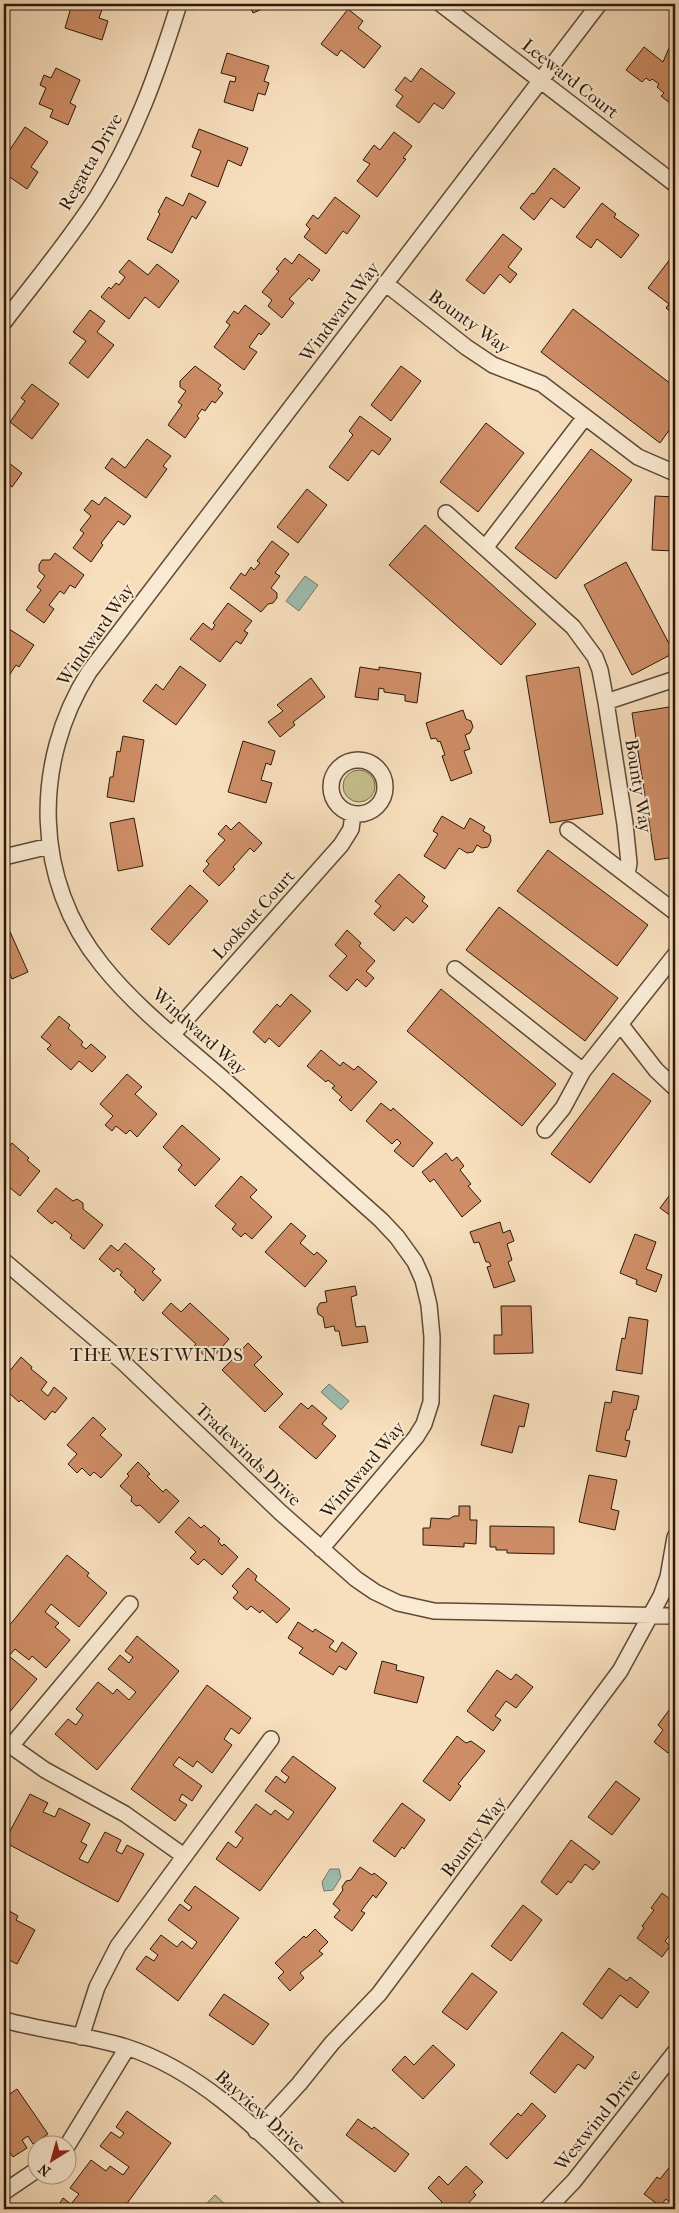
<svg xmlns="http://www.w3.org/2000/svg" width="679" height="2213" font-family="'IM FELL French Canon',serif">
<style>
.green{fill:#c4bf8c;stroke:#786c4b}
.water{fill:#9dbcae;stroke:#6f7b6c}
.building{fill:#ce8d66;stroke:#2b190a}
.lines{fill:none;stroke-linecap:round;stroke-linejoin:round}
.street-casing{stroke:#5e4a36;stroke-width:18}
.street{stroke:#faead3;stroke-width:15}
.labels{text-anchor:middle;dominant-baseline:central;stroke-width:4;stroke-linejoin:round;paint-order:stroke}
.street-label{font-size:18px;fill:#2b190a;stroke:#faead3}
.neighbourhood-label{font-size:19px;letter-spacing:1px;fill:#2b190a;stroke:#faead3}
</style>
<rect width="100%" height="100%" fill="#f7debc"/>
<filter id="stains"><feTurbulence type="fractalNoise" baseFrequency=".004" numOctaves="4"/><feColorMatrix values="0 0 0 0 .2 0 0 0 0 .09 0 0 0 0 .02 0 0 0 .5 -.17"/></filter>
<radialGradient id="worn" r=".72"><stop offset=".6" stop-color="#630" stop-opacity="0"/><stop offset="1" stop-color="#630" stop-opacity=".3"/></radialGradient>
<!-- green -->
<path class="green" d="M343 786a16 16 0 1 1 32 0a16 16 0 1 1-32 0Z
M215,2195l15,14h-29z"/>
<!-- water -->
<path class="water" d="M305,576l13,9 -19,26 -13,-10z
M329,1384l20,17 -8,9 -20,-18z
M330,1869h9l2,8 -8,13 -9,1 -2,-9z"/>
<!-- building -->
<path class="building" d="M72,4h32l-5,14 9,3 -6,19 -37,-12z
M249,4h25l-21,9z
M348,9l15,12 -5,7 23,18 -17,22 -23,-18 -4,6 -16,-12z
M644,47l19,15 6,-14h6v59l-14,-11 3,-3 -7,-6 2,-3 -7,-5 -2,2 -4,-3 -4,4 -16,-12z
M227,53l42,13 -5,15 5,2 -4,12 -7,-2 -5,18 -29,-9 6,-21 5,1 1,-5 -15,-4z
M56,68l24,12 -10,23 6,3 -8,19 -18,-8 3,-7 -14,-6 7,-16 -6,-3 4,-10 7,3z
M421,68l34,25 -12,16 -9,-6 -15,20 -23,-17 7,-10 -8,-6 10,-13 6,5z
M25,127l23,15 -17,25 7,5 -11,17 -23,-16v-25l5,3z
M199,129l49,19 -7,18 -13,-6 -10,27 -27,-11 10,-25 -9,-4z
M394,132l18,14 -9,12 3,1 -29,38 -20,-16 13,-17 -7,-4 11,-15 6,5z
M554,168l26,20 -16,20 -13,-10 -17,22 -14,-12 12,-15 2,1z
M189,193l17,9 -10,17 -4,-3 -20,37 -25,-14 13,-25 -2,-2 8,-15 17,9z
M335,197l25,19 -13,18 -4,-3 -17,23 -22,-17 6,-8 -4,-4 7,-10 5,4z
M602,203l14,11 -2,3 25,18 -18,23 -24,-19 -6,9 -15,-11z
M503,234l19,15 -14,18 9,7 -7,9 -10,-9 -16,20 -18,-14z
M299,254l21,16 -8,11 -3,-3 -20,21 5,4 -12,15 -14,-12 4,-6 -10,-8 17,-21 -3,-2 9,-11 7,6z
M671,258l4,4v53l-9,-7 3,-4 -21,-16z
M129,260l19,15 9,-11 22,17 -20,27 -14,-11 -16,22 -28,-22 8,-10 2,2 5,-6 3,2 6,-8 -6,-5z
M245,305l25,19 -9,11 -2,-2 -10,14 8,5 -13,18 -30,-23 16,-22 -4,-3 8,-11 4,3z
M573,309l102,78v35l-15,21 -119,-91z
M90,310l15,11 -8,11 17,13 -26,33 -19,-15 17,-22 -13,-9z
M195,366l26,19 -3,4 5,4 -8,10 -3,-2 -7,10 -3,-2 -5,7 2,2 -14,20 -17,-13 14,-20 -4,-3 8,-11 -6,-4v-6z
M401,366l20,15 -30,40 -20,-16z
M32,384l27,20 -27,35 -22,-17 15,-21 -4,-3z
M360,416l31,23 -12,16 -7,-5 -24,31 -19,-14 24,-32 -4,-4z
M486,423l38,30 -46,59 -38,-30z
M147,439l24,17 -8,10 4,3 -21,29 -41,-30 7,-10 13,10z
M591,449l41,31 -76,99 -41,-31z
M4,459l18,14 -10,14 -8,-5z
M307,489l20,16 -29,38 -21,-16z
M655,496l20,1v54l-23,-1z
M105,497l26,19 -7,9 -6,-4 -17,22 2,2 -12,17 -18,-14 11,-15 -4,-3 11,-14 -7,-6 8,-10 7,5z
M425,525l111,99 -35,41 -112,-100z
M272,541l17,13 -14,19 5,3 -9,12 6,5v5l-4,5 -5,1 -7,8 -31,-24 11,-15 4,3 6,-9 3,3 6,-7 -3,-2z
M55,553l29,22 -9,13 -5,-3 -6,9 -4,-3 -11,14 5,4 -10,14 -18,-13 15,-20 -4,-3 8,-11 -6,-5v-6l3,-5h8z
M626,562l48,91 -42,22 -48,-90z
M228,603l24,18 -8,10 4,2 -7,11 -5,-3 -16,21 -30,-23 13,-16 9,7 3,-5 -2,-2z
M6,627l28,18 -15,22 -3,-2 -8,12 -3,-2 -1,3v-48z
M180,666l26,19 -30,40 -33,-24 13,-17 7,6z
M360,667l19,3v-3l42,6 -4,30 -12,-2v-6l-21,-3v-3l-5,-1 -1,12 -23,-3z
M579,667l24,147 -53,9 -24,-147z
M311,678l14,19 -32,25 2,3 -15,12 -12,-15 15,-11 -6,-6z
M675,706v151l-20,3 -23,-147z
M463,710l3,9 5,2 2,6 -3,6 -5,2 5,14 -6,2 8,22 -21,8 -9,-25 3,-1 -5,-14 -2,1 -2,-4 -5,1 -5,-16z
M123,736l21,4 -10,62 -27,-5 3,-20h3l4,-26 3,1z
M243,741l32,10 -4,14 -5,-2 -5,17 11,3 -6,20 -38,-11z
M442,816l22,13 6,-11 15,9 -2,4 7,4 1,6 -3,6 -6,1 -5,-3 -4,7 -6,1 -8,-5 -14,21 -21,-13 14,-22 -5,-3z
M134,818l9,48 -25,5 -8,-48z
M239,822l23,21 -8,9 -4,-4 -17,19 2,2 -16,17 -16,-15 6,-7 -3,-3 19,-21 -7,-6 8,-9 5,5z
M548,850l100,75 -31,41 -100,-75z
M399,874l26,23 -3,4 6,5 -15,17 -7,-6 -12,14 -20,-17 7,-8 -6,-5z
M190,885l18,16 -39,44 -18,-16z
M499,907l119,91 -33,43 -119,-91z
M7,925l21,47 -16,7 -8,-19v-34z
M347,930l14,13 -2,3 16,15 -9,10 8,7 -8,9 -9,-8 -10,12 -18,-15 18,-20 -12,-11z
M441,989l115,95 -34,42 -115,-95z
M675,992v11l-5,-4z
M291,994l20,17 -32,36 -10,-9 -4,5 -12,-11 24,-28 3,3z
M59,1016l11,9 -2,3 15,14 -2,3 5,4 5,-5 15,13 -14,15 -13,-11 -8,9 -24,-21 4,-4 -10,-8z
M321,1050l19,16 3,-4 11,8 4,-4 19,16 -26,29 -12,-11 3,-3 -10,-9 3,-2 -7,-6 -2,2 -19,-16z
M613,1073l38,28 -61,82 -39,-29z
M127,1074l15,13 -7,7 22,20 -20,23 -7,-7 -4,4 -10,-8 -4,5 -7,-6 8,-9 -13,-12z
M381,1103l10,8 2,-3 40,35 -20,24 -19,-16 7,-8 -4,-4 -5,5 -26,-23z
M182,1125l38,34 -25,27 -17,-16 4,-5 -19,-18z
M4,1142l5,5 3,-4 17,15 -2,2 13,11 -20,25 -16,-13z
M446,1153l6,8 5,-4 7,9 -4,4 11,14 -3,2 13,15 -19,16 -28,-38 -4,3 -8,-10z
M241,1176l16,14 -7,7 22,20 -20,22 -7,-6 -4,4 -9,-8 4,-5 -21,-18z
M56,1188l17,13 4,-2 6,4v6l20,16 -19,24 -14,-11 2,-3 -17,-14 -3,3 -15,-13z
M675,1188v31l-15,-11z
M500,1222l3,11 7,-3 4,11 -7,3 5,16 -4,2 7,19 -21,7 -7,-21 4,-1 -2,-4h-3l-7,-20 -5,1 -4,-11z
M291,1223l15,13 -6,7 14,12 3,-3 10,9 -22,26 -40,-35z
M635,1234l21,8 -10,27 16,6 -6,17 -20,-8 1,-4 -17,-7z
M125,1243l30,26 -3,3 9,8 -18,21 -9,-9 2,-2 -16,-15 2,-3 -5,-4 -3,4 -15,-13 12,-14 7,6z
M355,1286l2,9 -6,2 5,30 9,-1 3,16 -26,4 -3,-15h-4l-1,-5 -9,2 -2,-11 -5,-3 -1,-6 3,-5 7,-1 -2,-11z
M171,1303l10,9 9,-9 39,36 -19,22 -16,-15 2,-2 -34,-31z
M501,1306h30l2,47 -39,1v-19h8z
M629,1317l19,3 -6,54 -26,-4 6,-32 3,1z
M248,1343l14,14 -8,8 29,29 -18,18 -43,-42z
M21,1357l11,10 -1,2 16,13 -6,8 7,6 6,-9 13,11 -12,15 -3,-2 -7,9 -24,-20 -2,2 -9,-8 -6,5v-21z
M613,1391l26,5 -3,14 -2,-1 -5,21h-2l-2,10 5,1 -4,16 -30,-6 9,-49 6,1z
M494,1395l35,9 -5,23 -5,-1 -7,27 -31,-8z
M301,1403l7,6 4,-4 15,13 -5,6 14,12 -20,23 -37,-32z
M93,1417l13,12 -6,6 22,20 -21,23 -7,-6 -4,4 -8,-8 -5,5 -9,-9 9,-10 -10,-9z
M138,1462l12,12 -3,2 16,16 3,-3 13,12 -20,22 -19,-18 -4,1 -5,-5 1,-4 -12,-11 9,-10 -2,-2z
M589,1475l28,5 -6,29 8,2 -4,19 -36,-8z
M459,1506h11v14h7l-1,24 -12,-1v4l-41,-2v-17h7l1,-10 18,1 5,-3h5z
M189,1517l12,11 3,-3 16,14 -2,2 4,5 2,-2 14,13 -16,18 -18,-16 -6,6 -8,-7 6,-6 -21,-20z
M490,1526l64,1v27l-47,-1v-3h-11v-3h-6z
M67,1555l22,18 -2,3 20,17 -28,34 -28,-23 -6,8 14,11 -4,4 15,13 -24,28 -14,-12 -3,4 -14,-11 -6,7 28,23 -29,35 -4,-4v-78z
M248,1568l9,8 -2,4 35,29 -13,14 -15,-13 -2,3 -9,-7 -4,4 -14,-12 5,-6 -6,-6z
M298,1622l15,10 2,-3 19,12 -5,6 7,5 6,-10 15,11 -11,17 -7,-4 -6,9 -34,-22 4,-5 -15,-10z
M137,1636l42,35 -82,99 -42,-36 13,-15 8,6 7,-10 -7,-6 22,-27 15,12 4,-5 12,11 7,-8 -28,-23 12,-14 9,8 4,-6 -8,-6z
M382,1661l15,4 -1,5 28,7 -7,26 -43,-10z
M497,1670l14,10 5,-6 17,13 -17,21 -10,-7 -11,15 6,4 -8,11 -26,-20z
M207,1685l44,33 -12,16 -8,-6 -7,11 8,6 -20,28 -15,-12 -4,6 -14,-10 -6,8 29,21 -10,15 -10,-7 -3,6 8,5 -12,16 -44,-32z
M675,1702v42l-7,9 -14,-11 9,-12 -5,-5z
M457,1736l9,7 5,-2 14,10 -27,33 3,2 -11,15 -27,-20z
M293,1756l43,32 -76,103 -44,-32 12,-17 8,6 7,-10 -8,-6 21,-28 15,11 4,-5 13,10 6,-8 -29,-21 11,-15 9,7 4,-6 -8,-6z
M616,1781l24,18 -28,36 -24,-18z
M30,1794l18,9 -5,9 12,5 4,-9 31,16 -9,18 6,3 -8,14 9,4 17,-31 16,8 -5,11 6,3 5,-9 17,9 -26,48 -114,-60z
M402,1803l23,17 -21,29 -2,-2 -7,10 -22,-16z
M571,1840l29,22 -7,8 -8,-6 -14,19 -3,-2 -11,14 -16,-13z
M360,1867l12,8 2,-2 13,10 -11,15 -3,-3 -12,16 4,2 -13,18 -18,-14 6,-7 -7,-6 10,-14 -1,-3 4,-6 5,-1z
M195,1886l44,32 -61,83 -42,-32 10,-13 8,5 4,-6 -8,-6 11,-14 16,12 5,-6 10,8 5,-7 -29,-22 12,-16 9,7 3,-4 -8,-6z
M662,1893l13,10v25l-10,13 5,5 -8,11 -25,-19 7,-10 -2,-2 12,-16 -3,-2z
M523,1905l19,15 -31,41 -20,-15z
M4,1908l14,8 -2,4 19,10 -18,34 -12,-6 2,-4 -3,-2z
M315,1929l13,13 -9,9 4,3 -23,19 4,5 -14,13 -12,-13 6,-6 -9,-9 29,-27 2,2z
M609,1968l18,13 3,-4 19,15 -12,16 -17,-13 -18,24 -19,-15z
M472,1973l25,19 -30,38 -25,-18z
M224,1994l45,30 -16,21 -44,-30z
M562,2032l32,25 -9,12 -7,-5 -23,29 -25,-20z
M433,2045l22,20 -32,34 -31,-29 13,-14 9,9z
M17,2089l31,45 -15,10 -5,-8 -6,4 5,8 -14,9 -9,-13v-46z
M532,2103l14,13 -39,43 -17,-15 28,-31 3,3z
M127,2111l44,32 -48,66h-67l7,-11 8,6 8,-10 -9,-6 21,-28 15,11 4,-5 13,9 6,-8 -29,-21 11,-14 9,6 4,-5 -8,-6z
M358,2119l14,10 2,-2 35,27 -14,18 -49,-37z
M675,2154v49l-1,3 -8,-7 -6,7 -16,-12 13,-17 3,2 12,-15 -3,-2z
M466,2166l17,16 -10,10 3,3 -13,14h-28l7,-7 -14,-14 11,-12 9,9z"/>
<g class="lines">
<defs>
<path id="street" d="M441,4l234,180
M385,283l81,64 27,18 49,19 96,73 37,16
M4,322c31,-41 65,-81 93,-125 38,-60 61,-126 82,-193
M446,513l127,114 22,30 5,13 6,32 19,122 4,39 -2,12
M485,548l100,-131
M606,702l69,-23
M331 787a27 27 0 1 1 54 0a27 27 0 1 1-54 0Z
M568,830l107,82
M4,857l46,-11
M455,969l128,102
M621,1025l35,45 19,18
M173,1034l168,-189 10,-16 2,-15
M545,1130l18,-22 20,-37 92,-116
M4,1261l120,102 156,149 76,67 19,13 23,11 36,8 241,5
M321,1549l95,-112 8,-13 7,-22 1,-65 -3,-32 -6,-25 -8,-18 -18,-25 -16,-17c-51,-45 -101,-91 -152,-136 -43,-38 -91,-74 -127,-119 -69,-84 -70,-203 -13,-293l510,-668
M4,1741l41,29 80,44 59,42
M11,1746l119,-142
M4,2020c40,11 82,15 122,27 87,28 148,101 212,162
M81,2037l16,-50 21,-41 153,-207
M256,2131l43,-47 33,-41 47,-49 241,-323 41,-75 7,-19 7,-40
M67,2146l60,-98
M4,2192l34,-23
M547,2209l27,-28 101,-129"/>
</defs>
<!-- street casing -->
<use href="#street" class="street-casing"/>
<!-- street -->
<use href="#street" class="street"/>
</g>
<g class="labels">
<!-- street labels -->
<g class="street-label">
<text transform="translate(570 79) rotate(38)">Leeward Court</text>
<text transform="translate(91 162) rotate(-60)">Regatta Drive</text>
<text transform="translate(340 312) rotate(-53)">Windward Way</text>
<text transform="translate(469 322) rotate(36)">Bounty Way</text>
<text transform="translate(96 635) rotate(-55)">Windward Way</text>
<text transform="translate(638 786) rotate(81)">Bounty Way</text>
<text transform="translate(254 915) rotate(-48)">Lookout Court</text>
<text transform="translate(199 1032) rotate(42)">Windward Way</text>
<text transform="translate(248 1455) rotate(44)">Tradewinds Drive</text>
<text transform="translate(363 1470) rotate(-50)">Windward Way</text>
<text transform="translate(474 1837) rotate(-53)">Bounty Way</text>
<text transform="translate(260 2112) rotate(42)">Bayview Drive</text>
<text transform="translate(598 2120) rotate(-51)">Westwind Drive</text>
</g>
<!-- neighbourhood labels -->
<g class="neighbourhood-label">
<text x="157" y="1355">THE WESTWINDS</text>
</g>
</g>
<!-- margin -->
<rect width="679" height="2213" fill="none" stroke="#f7debc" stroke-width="20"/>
<rect x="5" y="5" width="669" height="2203" fill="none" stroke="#2b190a" stroke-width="2.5"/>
<rect x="10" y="10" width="659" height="2193" fill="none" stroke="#2b190a"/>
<!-- north arrow -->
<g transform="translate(52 2160) rotate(217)"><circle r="24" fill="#faead3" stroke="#a79683"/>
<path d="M0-4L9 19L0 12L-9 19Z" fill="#8f2418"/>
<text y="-8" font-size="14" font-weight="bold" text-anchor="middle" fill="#2b190a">N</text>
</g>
<rect width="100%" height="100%" filter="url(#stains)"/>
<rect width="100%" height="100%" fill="url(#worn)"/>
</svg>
